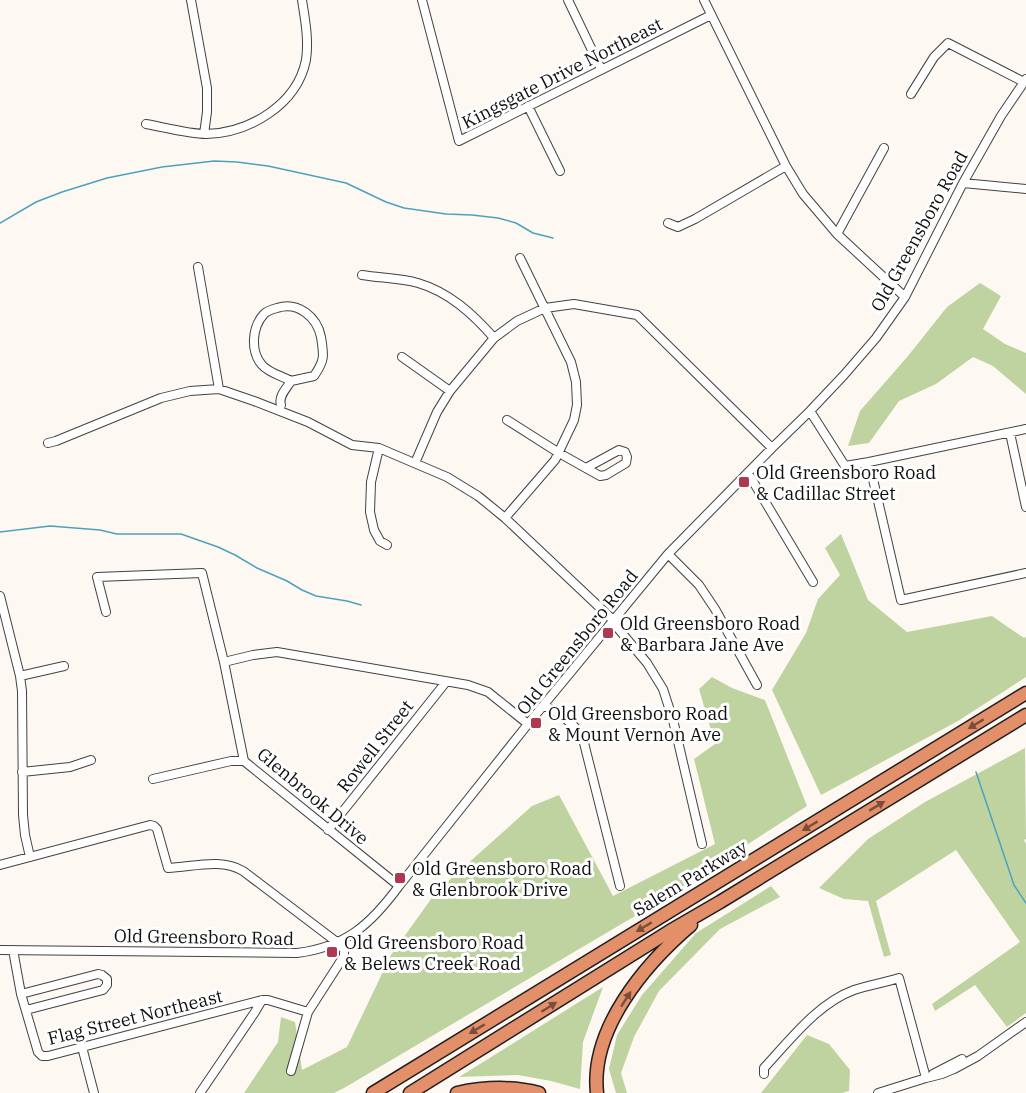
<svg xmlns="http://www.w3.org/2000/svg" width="1026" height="1093" font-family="'IBM Plex Serif',serif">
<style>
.forest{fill:#bfd3a0}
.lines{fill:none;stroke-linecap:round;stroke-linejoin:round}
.stream{stroke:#4ca2be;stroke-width:1.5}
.minor-casing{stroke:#424242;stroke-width:10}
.highway-casing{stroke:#202020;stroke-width:15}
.minor{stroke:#fff;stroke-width:8}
.highway{stroke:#e38f6a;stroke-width:12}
.oneway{fill:#794f3c}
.poi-dot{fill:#af374f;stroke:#fff;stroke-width:2}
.labels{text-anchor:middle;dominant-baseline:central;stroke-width:6;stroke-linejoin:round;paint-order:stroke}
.street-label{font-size:18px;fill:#0f0f0f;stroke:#fff}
.poi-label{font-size:18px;fill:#0f0f0f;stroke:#fff;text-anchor:start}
</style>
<rect width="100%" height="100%" fill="#fdf9f2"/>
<!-- forest -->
<path class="forest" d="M980,283l21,13 -18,33 22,15 21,9v41l-33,-28 -20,-9 -37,27 -37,17 -30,42 -21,3 12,-35 48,-55 39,-49z
M841,534l27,66 39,32 85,-16 32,22 2,-1v40l-68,44 -137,74 -49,-105 34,-57 12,-34 22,-24 -15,-27z
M712,677l20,11 33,12 42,106 -155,100 -308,182 -10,5h-90l34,-51 3,-25 14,5 7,48 45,-23 44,-92 45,-63 96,-86 27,-11 54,101 102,-52 -21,-85 21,-15 -16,-55z
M1025,748l1,91 -2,1 2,4v169l-19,14 -32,-42 -40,26 -3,-7 88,-62 -64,-92 -80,51 15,54 -7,2 -16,-56 -24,-2 -25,-11 49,-49 57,-37z
M771,886l9,11 -60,32 -61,62 -25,46 -13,36 6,20h-11l-7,-24 8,-34 25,-40 54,-62z
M603,987l-20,55 -3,47 -29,-8 -33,-6 -59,2z
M807,1035l22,9 21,26 -1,21 -7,2h-81z"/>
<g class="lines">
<!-- stream -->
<path class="stream" d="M0,223l36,-21 26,-10 45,-14 55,-11 52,-6 23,1 31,4 78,17 40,19 18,6 42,6 26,1 26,3 18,5 17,10 20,5
M0,532l50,-6 50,4 17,4h64l37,13 17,8 22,13 30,13 15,9 14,6 31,5 14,4
M976,772l38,113 12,18"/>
<defs>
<path id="minor" d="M191,0l16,88v24l-3,22
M422,0l37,141 252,-126
M568,0l33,69
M704,0l82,166 17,28 34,40 68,63
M911,94l23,-37 14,-14 76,39
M528,106l32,65
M146,124c17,3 43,10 60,10 43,-1 91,-29 100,-74 3,-20 -1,-41 -4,-60
M963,183l63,6
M668,223l10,4 17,-8 91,-53
M837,234l47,-86
M198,267l21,122
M362,275c18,3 38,3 56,8 31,9 55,31 76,55
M402,357l48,34
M281,405c-3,-9 6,-17 10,-24l23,-5c11,-16 10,-20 7,-39 -4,-20 -23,-36 -44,-29 -4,1 -10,3 -13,6 -12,13 -14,37 -2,51 7,8 20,11 29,16
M810,411l35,55 24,-4 157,-33
M507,420l52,33 41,23 6,-1 20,-12 1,-6 -2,-5 -6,-2 -33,18
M1010,433l16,74
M48,443l8,-2 105,-43 29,-7 29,-2 35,12 54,21 44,23 27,3 68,29 31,19 27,22 108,102 3,6 31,37 16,26 10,31 29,124
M379,448l-8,34 -1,30 4,18 6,11 7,4
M869,462l32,138 125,-27
M415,463l22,-51 13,-21 44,-53 23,-17 28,-13 29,-4 63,11 135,133
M748,473l65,109
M505,518l50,-58 19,-40 3,-15 -1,-23 -5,-20 -51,-104
M668,554l31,31 16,24 42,76
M0,596l20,80 2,15 1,124 2,20 5,22
M106,612l-9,-35 105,-4 22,89 20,99 155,125
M224,662l29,-7 24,-3 191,33 20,7 40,32
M20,676l44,-10
M544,705c15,8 27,16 38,30l38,151
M22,772l48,-5 21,-7
M153,779l78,-18h13
M328,830l118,-148
M0,865l150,-40 4,1 3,3 11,39c25,-1 53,-10 75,3l95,72 6,7v6l-36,56 -17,59
M0,950l297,3c49,-6 74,-29 102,-67l129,-162 140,-170 104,-106 38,-37 34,-36 32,-37 29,-41 58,-114 38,-67 25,-37
M13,950l8,44 17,58 4,4h6l214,-56h6l40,12
M21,994l77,-20 4,1 5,4v6l-4,5 -77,20
M82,1047l12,46
M764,1074v-6c25,-27 54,-65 90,-78 14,-5 30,-7 45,-12l27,100
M933,1074l29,-15
M200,1093l55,-81 7,-12
M878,1093l48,-15 16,-4 12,-5 24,-13 48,-34"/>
<path id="highway" d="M373,1093l653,-400
M410,1093l260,-162 50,-29 306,-187
M457,1093c27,-6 55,-7 82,0
M597,1093c-7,-64 48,-129 94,-168"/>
</defs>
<!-- minor casing -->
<use href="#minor" class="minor-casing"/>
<!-- highway casing -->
<use href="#highway" class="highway-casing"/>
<!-- minor -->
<use href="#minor" class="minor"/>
<!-- highway -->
<use href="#highway" class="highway"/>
</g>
<!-- one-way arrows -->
<defs><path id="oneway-solid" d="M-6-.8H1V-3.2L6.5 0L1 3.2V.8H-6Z" transform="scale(1.5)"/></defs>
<g class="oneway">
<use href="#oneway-solid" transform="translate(976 724) rotate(149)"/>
<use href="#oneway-solid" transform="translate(877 806) rotate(-31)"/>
<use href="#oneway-solid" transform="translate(810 826) rotate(149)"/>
<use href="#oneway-solid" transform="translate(644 927) rotate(149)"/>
<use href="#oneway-solid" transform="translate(626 999) rotate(-57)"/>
<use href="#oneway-solid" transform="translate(549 1007) rotate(-32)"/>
<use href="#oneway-solid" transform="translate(477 1029) rotate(149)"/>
</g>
<!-- markers -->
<g class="poi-dot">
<rect x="738" y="476" width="12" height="12" rx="3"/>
<rect x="602" y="627" width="12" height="12" rx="3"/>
<rect x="530" y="717" width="12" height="12" rx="3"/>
<rect x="394" y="872" width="12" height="12" rx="3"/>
<rect x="326" y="946" width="12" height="12" rx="3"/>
</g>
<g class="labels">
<!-- street labels -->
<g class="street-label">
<text transform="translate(562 73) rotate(-27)">Kingsgate Drive Northeast</text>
<text transform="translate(919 231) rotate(-61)">Old Greensboro Road</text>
<text transform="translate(577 642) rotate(-51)">Old Greensboro Road</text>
<text transform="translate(375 746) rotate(-52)">Rowell Street</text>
<text transform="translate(313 796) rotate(40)">Glenbrook Drive</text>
<text transform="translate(690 878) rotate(-31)">Salem Parkway</text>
<text transform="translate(204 937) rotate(1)">Old Greensboro Road</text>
<text transform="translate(135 1017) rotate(-14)">Flag Street Northeast</text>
</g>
<!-- poi labels -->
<g class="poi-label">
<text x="756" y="472">Old Greensboro Road<tspan x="756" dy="21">&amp; Cadillac Street</tspan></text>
<text x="620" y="623">Old Greensboro Road<tspan x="620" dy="21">&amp; Barbara Jane Ave</tspan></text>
<text x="548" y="713">Old Greensboro Road<tspan x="548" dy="21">&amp; Mount Vernon Ave</tspan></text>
<text x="412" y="868">Old Greensboro Road<tspan x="412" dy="21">&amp; Glenbrook Drive</tspan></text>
<text x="344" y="942">Old Greensboro Road<tspan x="344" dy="21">&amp; Belews Creek Road</tspan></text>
</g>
</g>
</svg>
